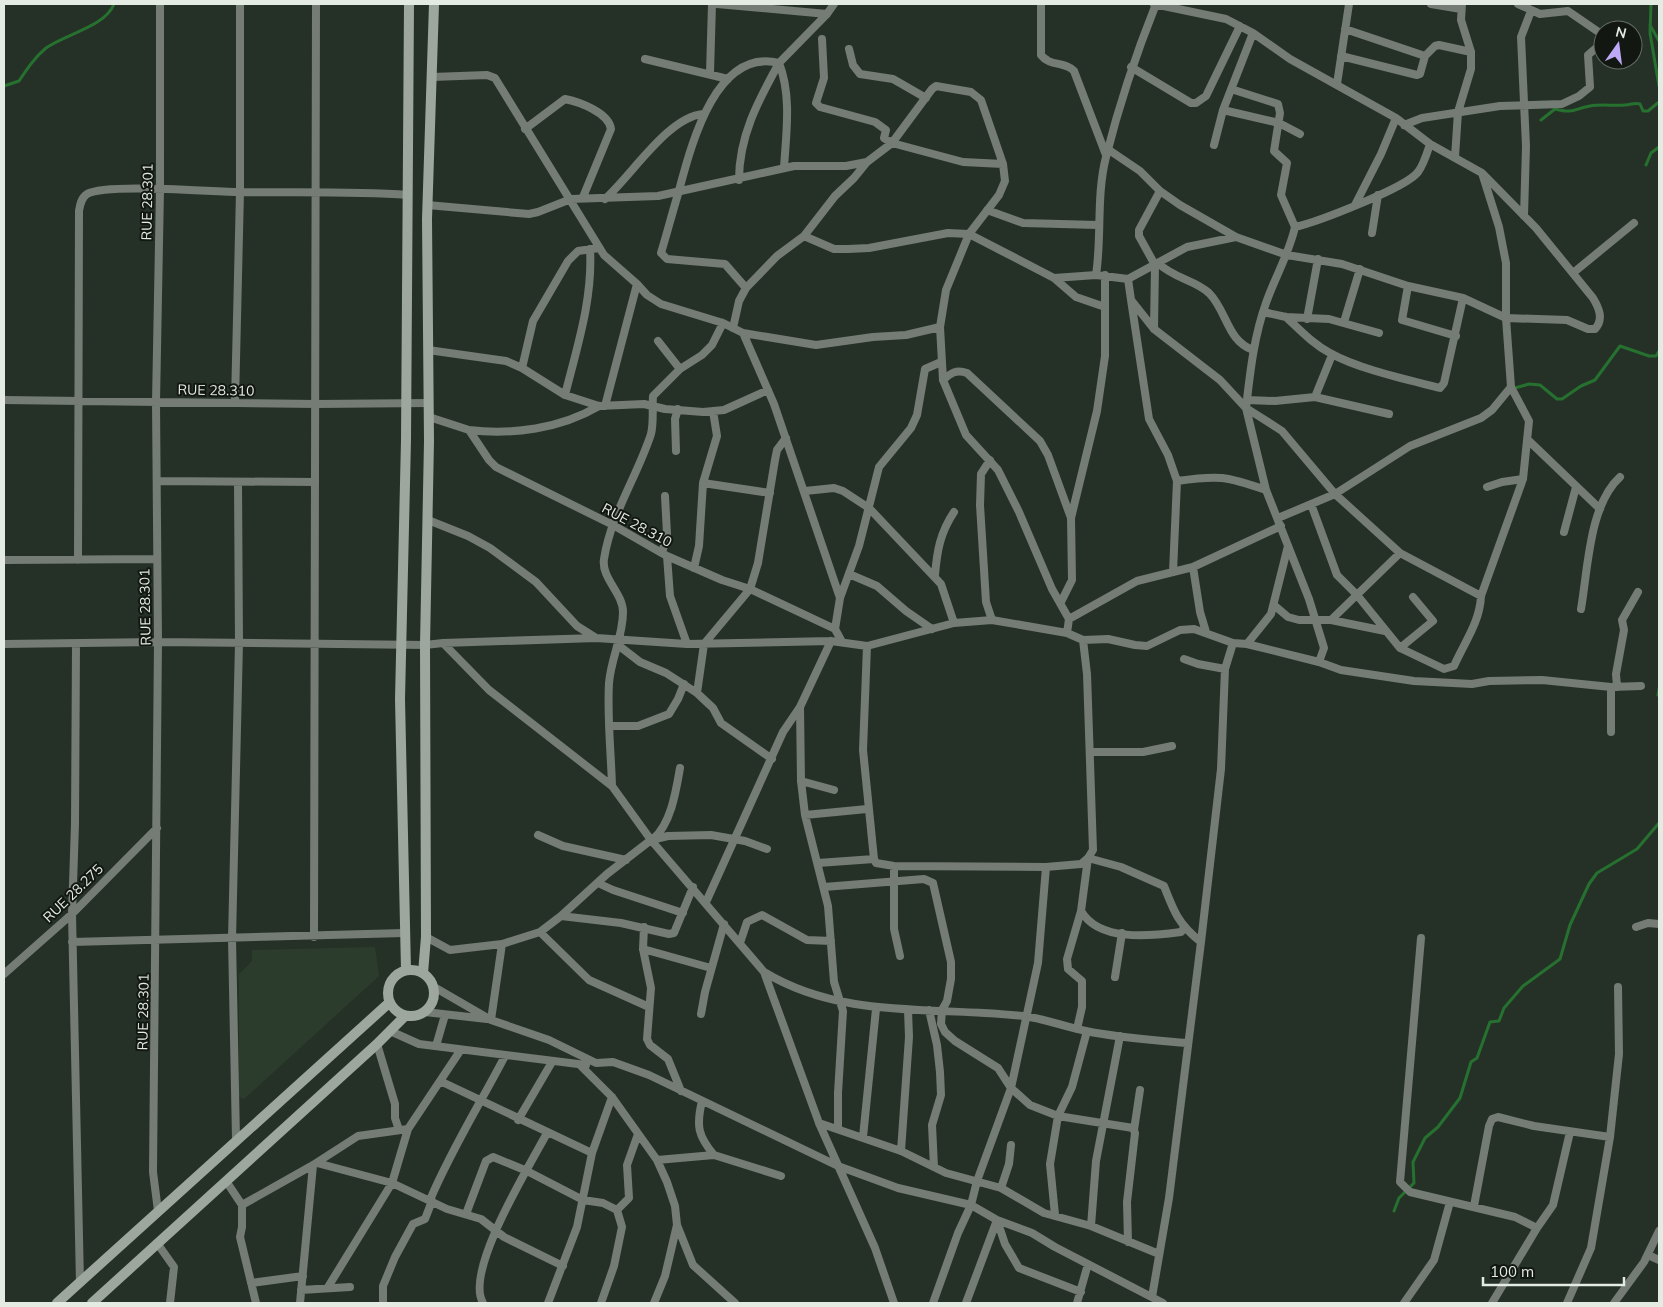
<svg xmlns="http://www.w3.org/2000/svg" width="1663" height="1307" font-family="Mulish,sans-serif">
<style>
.built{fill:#2b3c2c}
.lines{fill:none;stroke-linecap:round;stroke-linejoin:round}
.stream{stroke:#267030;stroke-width:3}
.street{stroke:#757b75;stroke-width:8}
.secondary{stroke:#9da79d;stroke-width:10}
.labels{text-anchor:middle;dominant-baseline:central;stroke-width:4;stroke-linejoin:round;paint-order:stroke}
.street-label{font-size:14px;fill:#e3ebe3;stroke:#121712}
</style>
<rect width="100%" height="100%" fill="#253126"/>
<!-- built -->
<path class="built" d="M375,947l4,29 -135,123 -5,-2v-123l13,-13v-11z"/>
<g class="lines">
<!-- stream -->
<path class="stream" d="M1651,4l-1,29 9,53
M1650,25l9,16
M4,86l15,-5c8,-12 16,-24 27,-33 19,-14 59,-21 68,-44
M1541,120l14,-11c20,5 18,0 35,-3 11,-2 24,0 35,-1 6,0 10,-3 15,-1l3,7h5l11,-9
M1646,165l5,-12 8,-6
M1515,388l14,-4 11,1 17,14h5l19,-13 14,-6 25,-34 29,10h7l3,-5
M1658,695l1,-6
M1394,1211l5,-13 15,-15 -1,-21 12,-24 13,-11 22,-29 11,-36 6,-4 13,-36 9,-1 5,-13 19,-22 37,-27 10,-34 19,-41 8,-11 40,-24 22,-26"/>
<!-- street -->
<path class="street" d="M717,4l110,10
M1041,4v51c9,12 24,6 33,16l32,84
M1154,4l72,15 27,14 37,26 106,59 34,26 52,29 17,54 7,36v55l5,69 -19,23 -11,8 -71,28 -75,48 -57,24
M1431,4l30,5
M1345,29l80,27 10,-10 4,-1 32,7
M822,39l2,39 -8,25 4,4 55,15 11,8 -2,8 8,5 71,19 40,2
M849,49l4,16 7,9 33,5 33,19
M1341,56l76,19 3,-1 5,-18
M645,59l83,20
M779,63c13,33 7,71 5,105
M1131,67l60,36h5l10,-7 34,-70
M710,73l2,-69
M432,77l55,-2 8,3 109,177 33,29 10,11 14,9 62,19 20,10 31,71 66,194
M1337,84l12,-80
M1231,89l47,15 2,9 -6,38 13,12 -6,32 14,32
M1223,110l56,13 21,11
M1404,125l18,-7 78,-12 62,-2 17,-8 11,-9 -2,-32 14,-12 -2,-10 -32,-22 -28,3 -22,-10
M525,129l40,-30c15,3 44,14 46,30l-28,68
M1430,144c-3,9 -6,20 -12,28 -12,16 -101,50 -123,55 -6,27 -20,50 -29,76 -12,33 -16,70 -20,105l36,23 53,63 65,59 81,43
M1214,145l9,-35 30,-77
M1109,150l31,21 20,20 20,14 56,32
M1455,157l3,-45 13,-43v-17l-10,-32 1,-16
M739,180c0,-44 19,-79 40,-117
M605,199c27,-24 63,-82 98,-85
M427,205l102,9 9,-2 33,-13 87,-3 136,-30h52l21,-4 25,-19 40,-54 4,-3 35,6 10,8 22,64 2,17 -6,14 -30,39 -23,56 -6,37 3,53 23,55 32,35 21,42 33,77 17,30 -2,14
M1355,205l26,-51 15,-36
M987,210l36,13 75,2
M1524,216l2,-70 -5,-109 10,-26
M1372,233l6,-38
M804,236l30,13h14l21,-1 79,-15 21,1 85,44 22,19 29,10
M1158,263c15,15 37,17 51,30 18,18 18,48 44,57
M1573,273l61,-50
M1096,275c6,-39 0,-79 10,-118 13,-52 30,-103 50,-153
M1054,278l42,-3 32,4 59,-32 49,-10 51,18 55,9 66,22 55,12 43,20 61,2 21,9h7c9,-10 4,-21 -2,-31l-57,-70 -53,-54
M1128,279l3,21 23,29 66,51 26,28 20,82 43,109 15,49 -5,14 -72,-18
M1408,286l-6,34 54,16
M746,288l-21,-24 -58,-5 -6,-6c6,-20 11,-39 17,-59 12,-44 36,-147 101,-131l48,-49 7,-10
M1131,300l18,119 19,36 9,26 -4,91
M1263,312l23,5 43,2 50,14
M1286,317c14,13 27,27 44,36 28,16 79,27 110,35l4,-5 19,-85
M1307,319l11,-60
M1344,322l16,-53
M733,328l6,-27 7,-13 31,-32 27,-20 31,-40 19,-18 13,-16
M1154,329l1,-64 -16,-29v-6l21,-39
M743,333l73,12 57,-8 33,-2 34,-8
M658,341l22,28
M428,350l78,11 16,7 43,27 34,11 45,-2 21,5 38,3 21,-2 44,-20
M522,368l11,-47 35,-60 10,-10 21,-3
M943,380c8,-7 13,-11 24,-7l73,68 8,14 23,63
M565,395c12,-48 28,-96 25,-146
M1315,397l74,17
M4,400l312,4 113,-1
M1247,400l28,1 40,-4 17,-42
M235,402l5,-210v-188
M605,406l32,-122
M429,417l40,13 20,30 7,7 117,58 54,31 55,24 28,9 85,40 7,13
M469,430c43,5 91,-1 130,-24
M1528,440l72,69
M676,451l-1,-32 3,-10
M990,460l-9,14 -1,31 6,97 6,18
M157,481l158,1
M1177,481c41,-6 49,-5 89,9
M703,483l67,10
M1487,487l15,-5 21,-3
M805,491l29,-3 9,3 26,17 72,76 13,39
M1311,504l26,71 20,20 43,53 44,21 10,-3c10,-23 26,-44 27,-70l42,-117 6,-58 -18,-34
M428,520l40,16 22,12 46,34 41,44 19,12 91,6 144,-3 36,5 87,-23 38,-3 75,13 16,7 25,-1 27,6 12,1 33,-16 14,-1 39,14 14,1 24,-30 17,-68
M1564,532l12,-45
M662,553l5,-19 -2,-38
M667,556l3,40 17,48
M4,560l153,-1
M78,560l1,-349c1,-6 2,-13 8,-17 20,-11 124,-2 153,-2 56,1 112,-1 168,3
M1193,567l7,45 6,20
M694,568l5,-22 4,-63 14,-47 -4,-25
M849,574l28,12 29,25 26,18
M935,575c2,-24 5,-42 19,-63
M1061,602l11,-22 -1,-62 26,-107 8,-55v-81
M1275,606l13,11 11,3h32l54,11
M1581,609c7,-40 8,-104 39,-132
M1069,619l68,-38 56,-14 88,-41
M1331,620l69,-67
M835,629l5,-31 19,-52 20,-79 32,-39 6,-13 8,-46 16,-7
M1083,640l4,34 6,176 -5,8 -7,53c18,31 69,25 100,21l3,-4
M443,643l153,-5
M4,644l154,-2 267,3 18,-2 46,47 123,96 39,54 113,132c79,48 170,34 259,44 20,2 42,11 63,15 33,7 68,9 101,12
M76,644l-1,180 -3,90 8,369
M618,645l22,17 26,11 31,20 16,15 8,15 51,36
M867,646l-4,104 11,109 2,4 18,3 152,1 -8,96 -27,125 -34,93 -6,24 -13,28 -25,70
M1400,648l33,-27 -20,-24
M1184,659l14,5 27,5
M1319,662l22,8 73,11 58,3 17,-3 53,-1 69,7 30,-1
M1611,687v45
M1617,687l-1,-13 8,-44 -2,-10 16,-28
M697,693l7,-49 46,-55 8,-26 17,-103 2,-10 9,-12
M800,707l1,74 4,34 23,91 6,76 9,29 -5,82v36
M611,726h27l31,-12 9,-15 6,-15
M1090,752h53l29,-6
M801,781l33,9
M612,786c-1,-34 -5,-70 -3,-103 2,-25 14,-46 14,-71 0,-19 -22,-34 -19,-53 7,-45 33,-82 47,-125 3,-12 1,-25 2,-38l27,-27 22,-14 10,-10 11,-22
M805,815l62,-6
M538,835l25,11 63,14
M653,839c18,-15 23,-48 27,-71
M1088,858l33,9 43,19c10,26 15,39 37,56l-32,256 -17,99
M818,863l56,-4
M894,866v63l6,27
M1046,867l35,-3 7,-6
M598,883l15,7 70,23
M824,887l100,-8 9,4 18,79v17l-4,22 -5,9 -1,14 4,8 10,9 43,27 13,20 19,17 28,11 -8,48 5,51
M706,902l77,-170 17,-25 31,-66
M561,916l60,7 48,11 5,-1 19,-46
M644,927l-1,22 8,39 -4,51 3,6 18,14 13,32
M1636,927l12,-4 11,1
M540,932l49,48 60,27
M314,937l2,-933
M426,937l24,13 52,-6 38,-12 21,-16 46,-42 44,-34 17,-4 43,-1 34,6 22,8
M1421,938l-21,244 10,10 105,25 22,11
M72,942l332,-9
M1201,942l20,-173 4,-100 8,-26
M740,943l7,-21 15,-7 45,25 24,1
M643,949l68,19
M764,972l55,151 56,125 19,55
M4,974l68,-60 85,-86
M1115,977l7,-44
M434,987l57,33 58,20 47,23 17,-1 36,13 189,91 60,22 73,17 26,15 35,13 23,14 108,56
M929,1010l8,35 3,27 1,23 -9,30 2,42
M425,1012l62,7
M701,1014l4,-22 19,-68
M491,1020l11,-76
M1077,1029l5,-22v-26l-14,-12 -1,-10 14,-48
M390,1031l29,13 167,21
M1087,1031l-15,56 -14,29 75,12 2,5 -8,69 1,40
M377,1044l18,60v14l4,12
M436,1046l9,-31
M581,1066l31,31 45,63 10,22 8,24 2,19 16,40 42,38
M440,1081l152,72
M702,1101c-6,25 -4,35 12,54l67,21
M518,1120l34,-58
M819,1123l82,28 45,22 55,15 43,25 47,13 68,28
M1134,1130l6,-40
M863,1137l13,-128
M236,1139l-4,-200 7,-296 -1,-161
M901,1151l8,-114 -1,-27
M657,1160l57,-5
M317,1163l75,20 55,26 34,10 23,18 59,29
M226,1181l16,24v22l-2,10 16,66
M1001,1188l8,-24 2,-19
M430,1200c21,-50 50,-96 75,-144
M242,1205l71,-40 45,-29 50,-7
M1474,1206l15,-80 3,-7 6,-2 36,9 76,11
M617,1210l12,-12 -2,-33 11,-31
M158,1211l-5,-39 5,-530 -2,-240 4,-212v-186
M466,1214l20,-53 7,-4 34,14 56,29 20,3 14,7 5,17 -8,39 -13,37
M1091,1226l5,-65 24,-125
M157,1243l17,24 -4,36
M1648,1255l11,5
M251,1283l52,-7
M328,1287l64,-104 16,-54 52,-78
M301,1290l49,-3
M300,1303l13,-138
M383,1303v-17l12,-29 18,-33 12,-5 7,-18
M483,1303c-19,-32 47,-138 64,-170
M548,1303l29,-76 15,-74 20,-56
M654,1303l11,-27 12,-51
M966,1303l31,-83 8,24 14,24 62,24
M1077,1303l11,-39
M1404,1303l30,-43 16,-58
M1492,1303l45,-75 16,-23 17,-73
M1567,1303l24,-55 19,-111 9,-83 -1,-67
M1614,1303l30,-41 15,-31"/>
<!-- secondary -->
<path class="secondary" d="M388 993a23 23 0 1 1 46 0a23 23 0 1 1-46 0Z
M406,970l-6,-271 6,-259 3,-436
M423,973l3,-36 -1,-292 4,-204 -2,-222 7,-215
M57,1303l333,-301
M92,1303l285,-259 28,-28"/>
</g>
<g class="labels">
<!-- street labels -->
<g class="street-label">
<text transform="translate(147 202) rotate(-89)">RUE 28.301</text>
<text transform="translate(216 390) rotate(1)">RUE 28.310</text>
<text transform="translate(637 525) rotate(28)">RUE 28.310</text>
<text transform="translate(145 607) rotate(-91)">RUE 28.301</text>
<text transform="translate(73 893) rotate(-44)">RUE 28.275</text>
<text transform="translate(143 1012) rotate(-89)">RUE 28.301</text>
</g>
</g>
<!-- border -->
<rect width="1663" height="1307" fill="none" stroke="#e3ebe3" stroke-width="10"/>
<!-- north arrow -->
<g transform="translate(1618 45) rotate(14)"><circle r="24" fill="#121712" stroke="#666c66"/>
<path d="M0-4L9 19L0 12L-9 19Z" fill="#bda9f5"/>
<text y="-8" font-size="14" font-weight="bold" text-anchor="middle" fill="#e3ebe3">N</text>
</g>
<!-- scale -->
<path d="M1483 1277v8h141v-8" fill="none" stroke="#e3ebe3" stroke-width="2.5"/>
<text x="1490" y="1277" font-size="15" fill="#e3ebe3" stroke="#121712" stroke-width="4" paint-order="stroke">100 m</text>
</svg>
